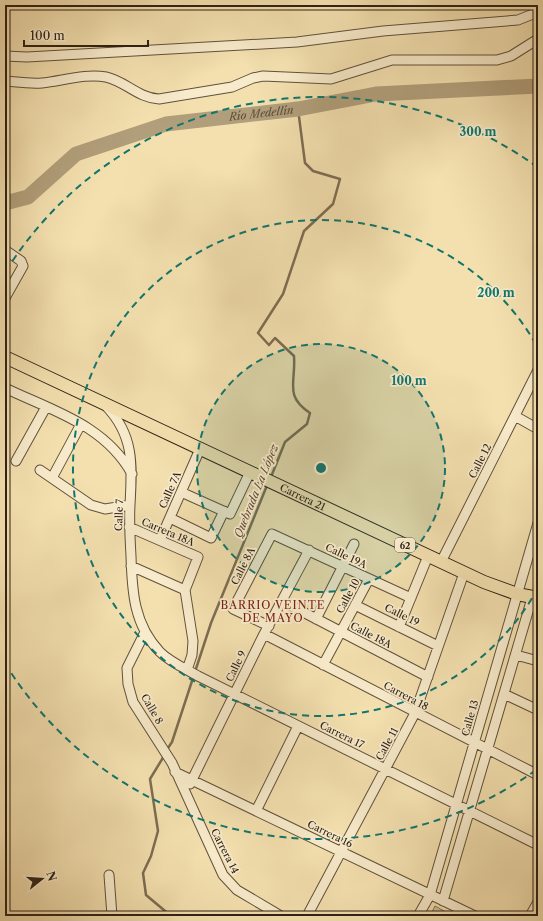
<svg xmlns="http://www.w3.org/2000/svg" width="543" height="921" font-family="'Libre Caslon Text',serif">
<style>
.green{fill:#d2c095;stroke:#807056}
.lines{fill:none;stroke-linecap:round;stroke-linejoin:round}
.stream{stroke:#7d6d53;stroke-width:2.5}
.river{stroke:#b19f7b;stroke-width:15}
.minor-casing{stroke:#60513c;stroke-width:11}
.major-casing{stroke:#2e2116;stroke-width:14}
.minor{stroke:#f8ebcb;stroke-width:9}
.major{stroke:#f4e0af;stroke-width:12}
.ring{fill:none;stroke:#0f766e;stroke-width:2;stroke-dasharray:7 5}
.labels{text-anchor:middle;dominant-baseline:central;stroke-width:3.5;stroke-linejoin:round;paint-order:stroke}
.shield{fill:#f8ebcb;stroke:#6b5e4c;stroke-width:1}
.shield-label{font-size:9px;font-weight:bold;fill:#2e2116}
.street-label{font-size:10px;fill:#2e2116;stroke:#f8ebcb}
.water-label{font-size:11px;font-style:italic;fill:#5c4d39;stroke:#f8ebcb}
.neighbourhood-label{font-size:11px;letter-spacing:1px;fill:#7a1f14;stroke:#f8ebcb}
.centre{fill:#0f766e;stroke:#f8ebcb;stroke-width:2}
.ring-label{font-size:12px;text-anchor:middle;font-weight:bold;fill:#0f766e;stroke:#f8ebcb;stroke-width:3.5;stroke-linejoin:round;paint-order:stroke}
</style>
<rect width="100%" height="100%" fill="#f4e0af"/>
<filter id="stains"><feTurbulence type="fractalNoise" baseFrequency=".005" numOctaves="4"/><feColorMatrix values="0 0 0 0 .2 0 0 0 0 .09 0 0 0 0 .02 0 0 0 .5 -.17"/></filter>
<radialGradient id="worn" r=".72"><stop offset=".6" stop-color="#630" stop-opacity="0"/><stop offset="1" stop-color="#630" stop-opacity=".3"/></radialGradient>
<!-- green -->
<path class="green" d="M435,906l18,10h-23z"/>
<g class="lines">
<!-- stream -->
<path class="stream" d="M271,477l14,-35 22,-18 3,-11c-26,-17 -14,-30 -16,-57l-19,-18 -6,7 -11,-12 25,-39 21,-63 29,-27 7,-25 -27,-8 -8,-8 -7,-54
M166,751l6,-9 39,-119 57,-140
M164,756l-14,23 8,52 -7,25 -8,17 3,22 25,21"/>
<!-- river -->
<path class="river" id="s1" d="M5,203l23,-6 48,-43 90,-30 132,-15 78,-15 162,-8"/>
<defs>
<path id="minor" d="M5,56l22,1 270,-15 86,-11 135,-11 20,-8
M5,81c12,1 25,3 37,2 20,-2 44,-10 64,-6 19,4 32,21 53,22l73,-12 21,-9 10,-2 68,3 61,-19h105l14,-4 27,-17
M5,250l16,11 2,5 -18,32
M5,388c48,23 100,37 127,86
M106,406c29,30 26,61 24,99 -1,17 0,34 1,51 1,36 3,69 29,96 10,10 26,17 38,24l340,169
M515,416l23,13
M16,461l30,-54
M40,470l51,35 14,4 25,-4
M52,478l29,-54
M181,492l49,22 20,-42
M170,518l41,20 13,-27
M129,527l69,30 -13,33 8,51 -1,14 -5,15
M160,540l40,-91
M441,562l97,-192
M131,566l54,24
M282,601l146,76
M355,605l83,41
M316,619l38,-75
M269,626l-36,-17 39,-75 139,64
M399,627l29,-71
M145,632l-18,36 1,16 5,18 39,61 51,112 14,15 44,26
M264,634l274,141
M516,655l22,6
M323,665l46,-86
M504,694l34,16
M175,772l300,144
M190,784l74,-150 45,-84
M256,811l42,-85
M109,875l3,41
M443,901l89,-303
M307,916l108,-203 49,-140
M418,916l12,-21 108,-372
M530,916l8,-14"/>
<g id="major">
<path id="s2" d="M5,357l479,225 33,12 21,4"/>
</g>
</defs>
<!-- minor casing -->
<use href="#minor" class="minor-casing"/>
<!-- major casing -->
<use href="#major" class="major-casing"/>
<!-- minor -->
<use href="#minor" class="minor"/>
<!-- major -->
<use href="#major" class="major"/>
</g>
<!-- distance rings -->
<circle cx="321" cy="468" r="124" fill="#0f766e" fill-opacity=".12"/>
<g class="ring">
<circle cx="321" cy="468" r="124"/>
<path d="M538 588A248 248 0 1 1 538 348"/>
<path d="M536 770A371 371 0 0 1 6 665M6 271A371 371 0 0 1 536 166"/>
</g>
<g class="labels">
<!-- shield labels -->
<rect class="shield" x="395" y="538" width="20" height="14" rx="3"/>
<g class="shield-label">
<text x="405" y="545">62</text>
</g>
<!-- street labels -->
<g class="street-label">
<text transform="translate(480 461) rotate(-63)">Calle 12</text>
<text transform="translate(170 490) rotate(-66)">Calle 7A</text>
<text stroke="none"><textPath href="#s2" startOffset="329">Carrera 21</textPath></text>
<text transform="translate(119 515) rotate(-88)">Calle 7</text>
<text transform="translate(168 532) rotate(23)">Carrera 18A</text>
<text transform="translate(346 556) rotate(25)">Calle 19A</text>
<text transform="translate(243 566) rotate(-63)">Calle 8A</text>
<text transform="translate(348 596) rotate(-62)">Calle 10</text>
<text transform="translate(402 615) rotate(26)">Calle 19</text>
<text transform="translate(371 635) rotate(27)">Calle 18A</text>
<text transform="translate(236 666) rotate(-64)">Calle 9</text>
<text transform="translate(406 696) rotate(28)">Carrera 18</text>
<text transform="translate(152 709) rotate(60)">Calle 8</text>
<text transform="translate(470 718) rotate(-74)">Calle 13</text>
<text transform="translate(342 735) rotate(26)">Carrera 17</text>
<text transform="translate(387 744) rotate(-62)">Calle 11</text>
<text transform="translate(330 834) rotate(26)">Carrera 16</text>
<text transform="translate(225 851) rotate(63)">Carrera 14</text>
</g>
<!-- water labels -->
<g class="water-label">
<text stroke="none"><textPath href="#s1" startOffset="279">Río Medellín</textPath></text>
<text transform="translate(256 491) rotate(-68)">Quebrada La López</text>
</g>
<!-- neighbourhood labels -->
<g class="neighbourhood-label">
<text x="273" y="605">BARRIO VEINTE<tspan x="273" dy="13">DE MAYO</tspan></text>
</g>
</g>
<circle cx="321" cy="468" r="6" class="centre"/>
<g class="ring-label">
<text x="478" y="136">300 m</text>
<text x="496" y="297">200 m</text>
<text x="409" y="385">100 m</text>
</g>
<!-- margin -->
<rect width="543" height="921" fill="none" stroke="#f4e0af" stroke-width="20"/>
<rect x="6" y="6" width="531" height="909" fill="none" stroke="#2e2116" stroke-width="2"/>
<rect x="10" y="10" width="523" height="901" fill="none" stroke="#2e2116"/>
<!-- north arrow -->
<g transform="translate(42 879) rotate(73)" stroke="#f8ebcb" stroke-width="3" paint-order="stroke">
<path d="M0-3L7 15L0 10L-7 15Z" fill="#2e2116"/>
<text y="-6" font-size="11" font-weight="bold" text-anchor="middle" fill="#2e2116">N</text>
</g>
<!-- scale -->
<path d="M24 40v6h124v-6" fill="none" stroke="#2e2116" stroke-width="2"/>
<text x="30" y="40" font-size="12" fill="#2e2116" stroke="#f8ebcb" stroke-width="3" paint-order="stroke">100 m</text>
<rect width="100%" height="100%" filter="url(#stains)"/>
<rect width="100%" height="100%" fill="url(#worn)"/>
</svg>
